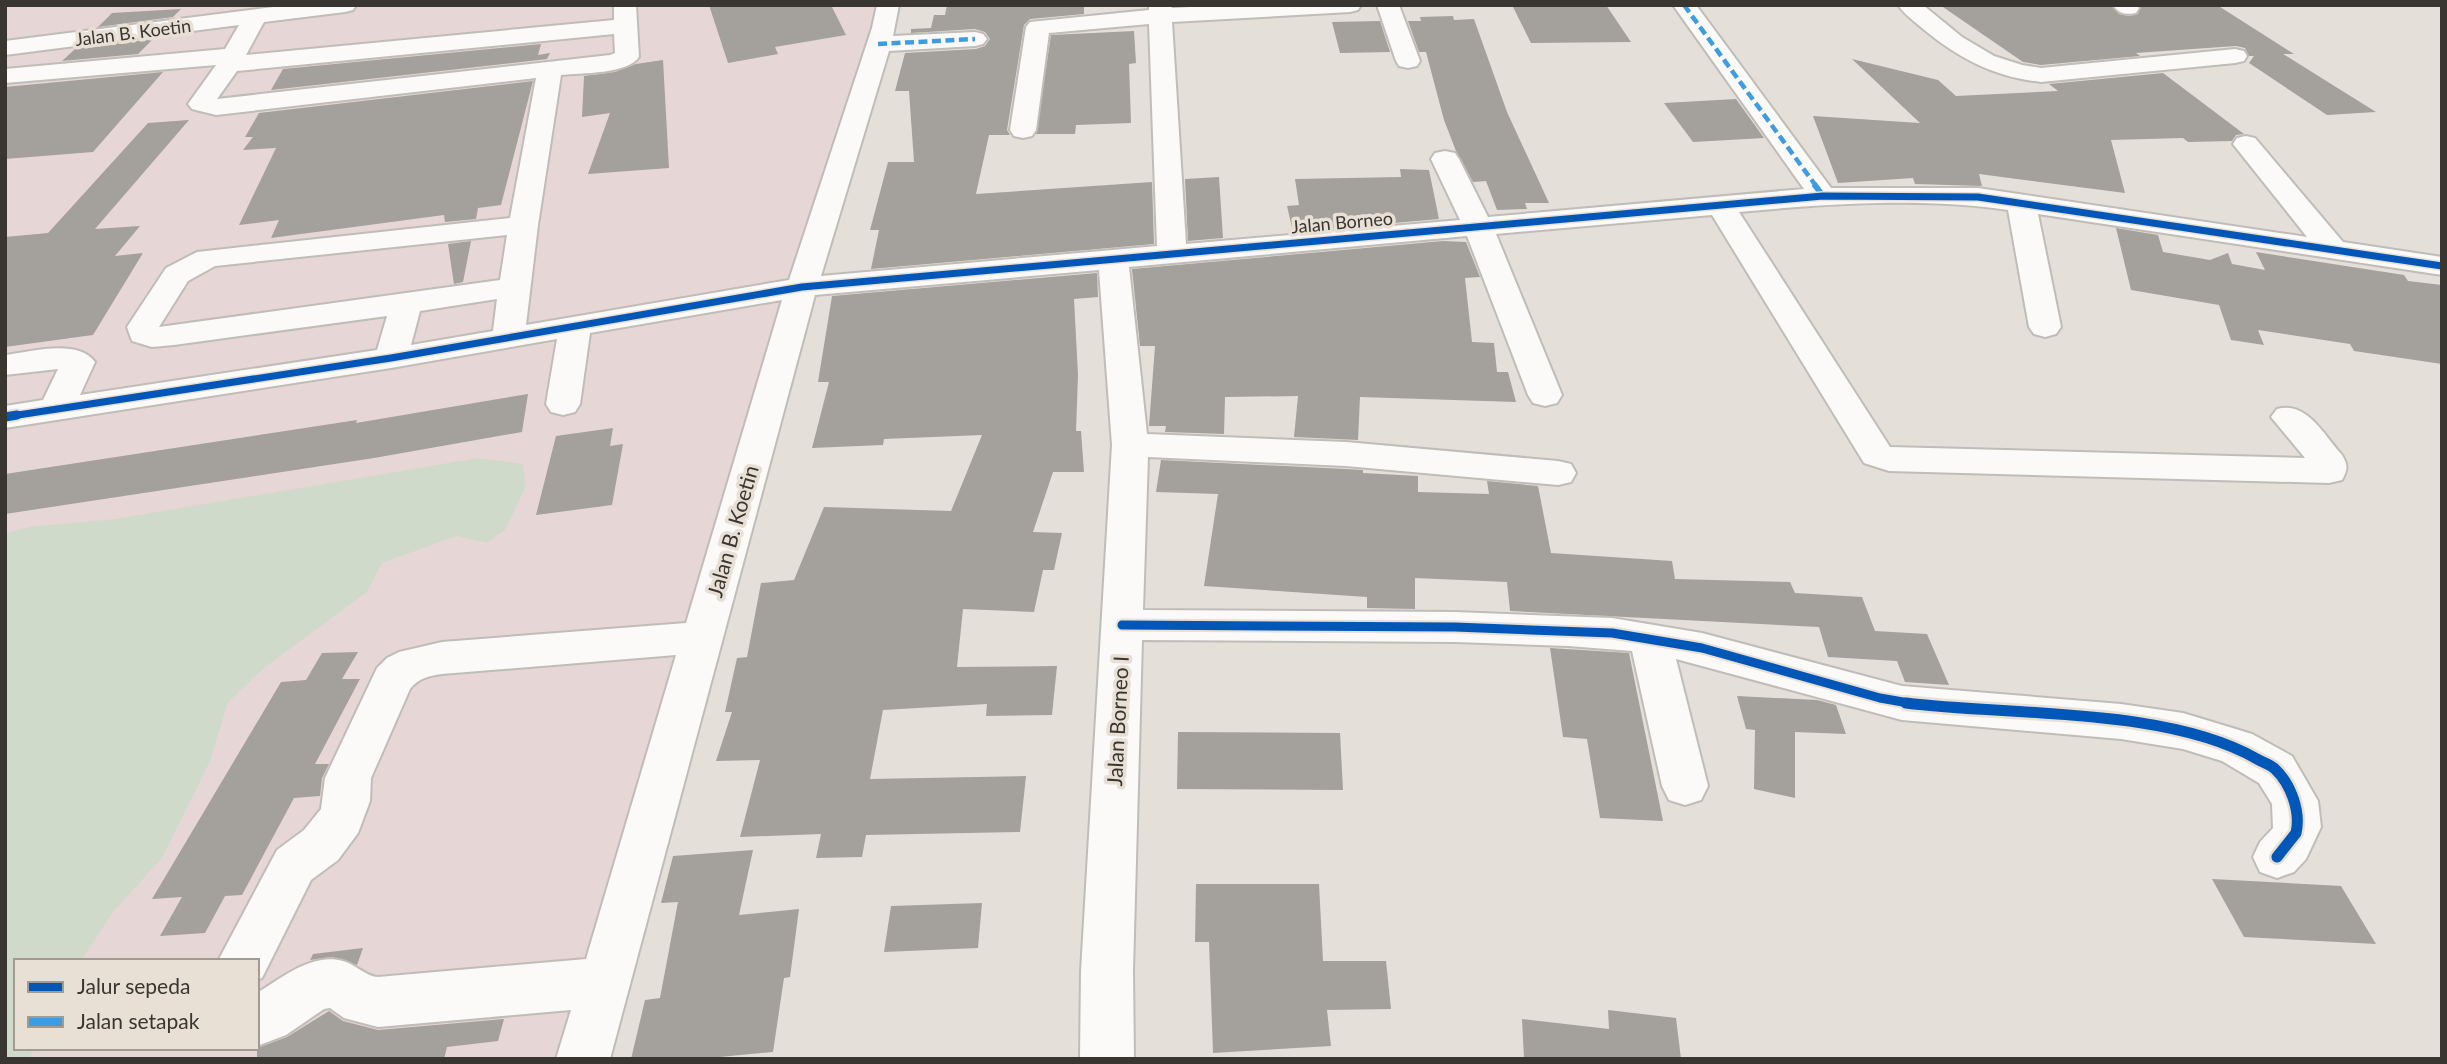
<svg xmlns="http://www.w3.org/2000/svg" width="2447" height="1064" font-family="Lato,sans-serif">
<style>
.education{fill:#e7d6d6;fill-rule:evenodd}
.green{fill:#d0dacb}
.building{fill:#a4a09c}
.lines{fill:none;stroke-linecap:round;stroke-linejoin:round}
.minor-casing{stroke:#c0bcb7;stroke-width:4}
.minor{fill:#fbfaf9;fill-rule:evenodd}
.quiet-far1{stroke:#3e9de1;stroke-width:4.5;stroke-dasharray:9 4.5;stroke-linecap:butt}
.quiet{stroke:#3e9de1;stroke-width:6;stroke-dasharray:11 6;stroke-linecap:butt}
.cycleway-far2-casing{stroke:#e8dfd5;stroke-width:10}
.cycleway-far1-casing{stroke:#e8dfd5;stroke-width:13}
.cycleway-casing{stroke:#e8dfd5;stroke-width:16}
.cycleway-far2{stroke:#0057b8;stroke-width:7}
.cycleway-far1{stroke:#0057b8;stroke-width:9}
.cycleway{stroke:#0057b8;stroke-width:11}
.labels{text-anchor:middle;dominant-baseline:central;stroke-width:7;stroke-linejoin:round;paint-order:stroke}
.far-street-label{font-size:18px;fill:#393531;stroke:#e8dfd5}
.street-label{font-size:21px;fill:#393531;stroke:#e8dfd5}
</style>
<rect width="100%" height="100%" fill="#e4dfd9"/>
<!-- education -->
<path class="education" d="M5,5h873l-324,1054h-549zM16,961h241v87h-241z"/>
<!-- green -->
<path class="green" d="M478,458l45,6 3,22 -21,44 -18,13 -31,-7 -74,27 -15,29 -103,76 -36,34 -18,59 -48,97 -49,54 -32,49h-65v87h20l-8,11h-23v-526l25,-6 85,-8z"/>
<!-- building -->
<path class="building" d="M709,5h122l15,30 -71,12 3,7 -50,9z
M947,5h137v9l-54,5 -6,6 -17,105 3,5h-21l-13,59 176,-12 2,62 -283,25 8,-39h-9l18,-68h26l-5,-71h-14l10,-38 71,-4 9,-3 5,-7 -5,-7 -10,-3 -64,4v-4l20,-1 3,-13h11z
M1512,5h94l25,37 -100,1z
M1940,5h171l8,9 10,2 9,-2 2,-9h77l77,49h-11l93,58 -49,3 -78,-52 5,-7h-5l-4,-8 -9,-2 -100,7 4,3 -99,9 -18,-3z
M181,9l-8,8 -75,10 14,-14z
M1453,16l1,4 20,-1 33,93 42,91h-24l2,6 -30,1 -11,-29 -13,1 -17,-31 -12,-31 -18,-68h-7l-11,-31h13l-1,-4z
M1380,21l10,31 -50,1 -8,-31z
M1134,31l2,32 -7,1 2,59 -55,2 -1,9h-39l15,-99z
M153,39l-15,15 -76,7 13,-12z
M541,44l-3,11 12,-2 -3,6 -276,31 12,-21z
M1852,59l86,21 18,16 102,-5 -9,-7 114,-11 81,61 -8,1 -4,6 -44,1 -5,-4 -72,2 14,53 -146,-19 3,12 -67,-2 -2,-6 -75,5 -25,-67 107,7z
M663,60l6,108 -81,6 22,-61 -28,4 2,-41 31,-4 21,-8z
M163,72l-70,80 -88,7v-72z
M533,81l-32,124 -23,3 -2,11 -31,3 -1,-7 -173,23 8,-18 -40,5 37,-77 -33,2 10,-13h-8l14,-24z
M1736,99l28,39 -71,4 -29,-39z
M189,120l-94,109 45,-3 -25,30 28,-3 -50,82 -88,12v-110l43,-4 100,-110z
M1400,169l29,1 10,49 -146,13 -6,-26 12,-1 -4,-26 106,-2z
M1219,177l4,61 -35,3 -3,-62z
M2116,228l42,7 5,17 47,8 18,-7 4,11 33,6 -9,-18 148,23 4,6 34,4v79l-88,-13 -4,-7 -92,-14 6,15 -33,-5 -12,-35 -88,-15z
M471,241l-8,41 -9,2 -6,-40z
M1443,241l23,1 14,35 -15,1 7,64 22,1 3,29h11l8,30 -156,-5 -2,43 -64,-3 4,-41 -73,1 -1,37 -59,-2 1,-6h-17l6,-80h-15l-8,-77z
M1097,273l1,24 -24,2 4,76 -2,56h5l3,41h-31l-20,60 29,1 -8,37h-11l-9,42 -71,-3 -6,58 100,-1 -5,49 -66,1 1,-12 -104,6 -13,69 156,-3 -6,56 -154,3 -4,22 -46,1 5,-24 -81,3 20,-77 -44,1 16,-49h-7l12,-54 10,-1 14,-74 33,-3 30,-73 127,4 31,-76 -98,4 -1,6 -71,3 17,-66h-11l14,-86z
M528,394l-6,38 -148,26 -369,56v-40l352,-54 -1,3z
M613,428l-3,18 13,-2 -11,61 -76,10 20,-79z
M1161,460l185,9 17,1v3l55,3v16l71,2 -2,-13 51,5 13,67 121,8 3,18 115,3 5,11 67,4 13,34 52,3 22,51 -44,-3 -8,-21 -69,-4 -9,-30 -309,-16 -3,-29 -92,-4v31l-48,-1v-11l-163,-11 14,-92 -62,-2z
M1550,648l79,5 34,168 -63,-3 -13,-79 -24,-2z
M358,652l-16,27h18l-45,85h14l-7,14 -2,18 -26,2 -52,97 -17,1 -20,37 -45,3 22,-39 -30,2 129,-217 25,-2 16,-27z
M1737,696l80,4 19,5 10,29 -51,-2v66l-41,-9 1,-59 -9,-1z
M1178,732l162,1 3,57 -166,-1z
M753,850l-14,65 60,-6 -9,68 -6,1 -11,74 -74,7h-68l14,-59 15,-2 18,-96 -17,1 12,-47z
M2212,879l129,7 35,58 -132,-7z
M1196,884h123l4,77h63l5,48 -64,1 4,36 -118,7 -4,-111h-14z
M982,903l-4,45 -94,4 7,-46z
M363,948l-6,17 -25,-8 -22,3 3,-6z
M1608,1010l68,8 5,41h-157l-2,-40 87,10z
M329,1011l14,10 35,9 126,-11 -6,22 -51,6 -3,12h-187v-11l30,-11z"/>
<g class="lines">
<defs>
<path id="minor" d="M289,5h67l-3,5 -8,2 -81,10 -18,33 368,-35v-15h22l3,52c-11,17 -58,16 -78,18l-23,150 -12,100 263,-45 83,-252 5,-23h22l-6,31 82,-4 8,2 4,5 -4,5 -8,2 -86,5 -68,225 336,-30 -8,-222 -100,9 -13,97 -4,6 -9,2 -9,-2 -4,-6 16,-103 4,-5 119,-12v-5h22l1,3 55,-3h134l-3,5 -8,2 -178,10 14,222 274,-24 -29,-61 4,-6 10,-2 10,2 4,6 29,58 316,-28 -131,-184h23l135,183h147l329,49 -74,-93 4,-6 9,-2 9,2 88,104 99,15v18l-404,-61 23,113 -5,7 -11,3 -11,-3 -5,-7 -21,-117c-85,-13 -183,-6 -269,2l151,235 415,11 -34,-41 6,-8c30,-8 46,25 65,46 6,10 6,14 0,25l-13,3 -440,-12 -25,-8 -152,-248 -216,19 66,161 -5,8 -12,3 -12,-3 -5,-8 -61,-159 -338,31 18,167 199,8 212,19 13,3 5,9 -5,9 -13,3 -212,-19 -198,-9 -5,153 312,2 157,6 90,15 200,53 219,18 62,9 69,21 40,22 26,45 3,26 -15,32 -12,13 -17,6 -17,-6 -7,-15 7,-15 13,-14 -1,-24 -13,-21 -37,-22 -39,-12 -62,-10 -219,-19 -226,-61 32,127 -7,14 -16,5 -16,-5 -7,-14 -30,-135 -64,-5 -113,-4 -313,-2 -9,331 1,88h-54l1,-88 31,-526 -13,-175 -284,25 -205,764h-54l15,-49 -193,17 -34,-9 -14,-10 -6,1 -38,26 -29,11v-53c24,-15 56,-41 86,-32 12,3 24,16 35,16l208,-18 90,-304 -234,19c-14,2 -23,4 -32,15l-39,89 -1,23 -12,32 -20,27 -27,20 -49,98 -5,2v-19h-39l59,-111 27,-20 17,-21 4,-31 52,-110 10,-10 12,-6 43,-10 244,-19 96,-323 -192,33 -10,71 -5,8 -12,3 -12,-3 -5,-8 11,-65 -166,29 -386,60v-22l38,-6 15,-31 -53,6v-20c25,-3 73,-17 90,7l-15,33 297,-45 10,-34 -213,29 -22,2 -20,-6 -5,-14 39,-59 31,-16 313,-34 26,-140 -320,37 -24,-6 -4,-5 28,-39 -211,18v-14l220,-20 14,-24 -234,30v-14zM614,34l1,19 -5,2 -393,44 20,-28zM507,235l-7,45 -341,47 29,-46 27,-15zM497,299l-4,32 -82,14 9,-34z
M1377,5h22l21,56 -3,5 -9,2 -9,-2 -3,-5z
M1898,5h25l39,32 32,19 28,9 19,3 194,-19 9,2 3,5 -3,5 -9,2 -194,19c-47,-5 -83,-24 -119,-54 -8,-7 -18,-14 -24,-23z
M2113,5h24l2,3 -3,5c-10,2 -17,1 -23,-8z"/>
</defs>
<!-- minor casing -->
<use href="#minor" class="minor-casing"/>
<!-- minor -->
<use href="#minor" class="minor"/>
<!-- quiet-far1 -->
<path class="quiet-far1" d="M1684,5l132,181
M878,44l97,-5"/>
<!-- quiet -->
<path class="quiet" d="M1814,184l9,12"/>
<defs>
<path id="cycleway-far2" d="M5,417l386,-59 411,-71 1021,-91 155,1 464,69"/>
<path id="cycleway-far1" d="M5,417l12,-2
M1122,625l333,2 157,6 90,15 178,50 40,7"/>
<path id="cycleway" d="M1906,703c104,13 261,4 351,56 5,3 14,6 18,10 16,15 26,43 21,64l-19,24"/>
</defs>
<!-- cycleway-far2 casing -->
<use href="#cycleway-far2" class="cycleway-far2-casing"/>
<!-- cycleway-far1 casing -->
<use href="#cycleway-far1" class="cycleway-far1-casing"/>
<!-- cycleway casing -->
<use href="#cycleway" class="cycleway-casing"/>
<!-- cycleway-far2 -->
<use href="#cycleway-far2" class="cycleway-far2"/>
<!-- cycleway-far1 -->
<use href="#cycleway-far1" class="cycleway-far1"/>
<!-- cycleway -->
<use href="#cycleway" class="cycleway"/>
</g>
<g class="labels">
<!-- far-street labels -->
<g class="far-street-label">
<text transform="translate(133 32) rotate(-7)">Jalan B. Koetin</text>
<text transform="translate(1342 222) rotate(-5)">Jalan Borneo</text>
</g>
<!-- street labels -->
<g class="street-label">
<text transform="translate(732 531) rotate(-74)">Jalan B. Koetin</text>
<text transform="translate(1117 721) rotate(-87)">Jalan Borneo I</text>
</g>
</g>
<!-- border -->
<rect width="2447" height="1064" fill="none" stroke="#393531" stroke-width="14"/>
<!-- legend -->
<rect x="14" y="959" width="245" height="91" fill="#e8dfd5" stroke="#a29b93" stroke-width="2"/>
<rect x="28" y="982" width="35" height="10" fill="#0057b8" stroke="#a29b93" stroke-width="2"/>
<text x="77" y="994" font-size="21" fill="#393531">Jalur sepeda</text>
<rect x="28" y="1017" width="35" height="10" fill="#3e9de1" stroke="#a29b93" stroke-width="2"/>
<text x="77" y="1029" font-size="21" fill="#393531">Jalan setapak</text>
</svg>
